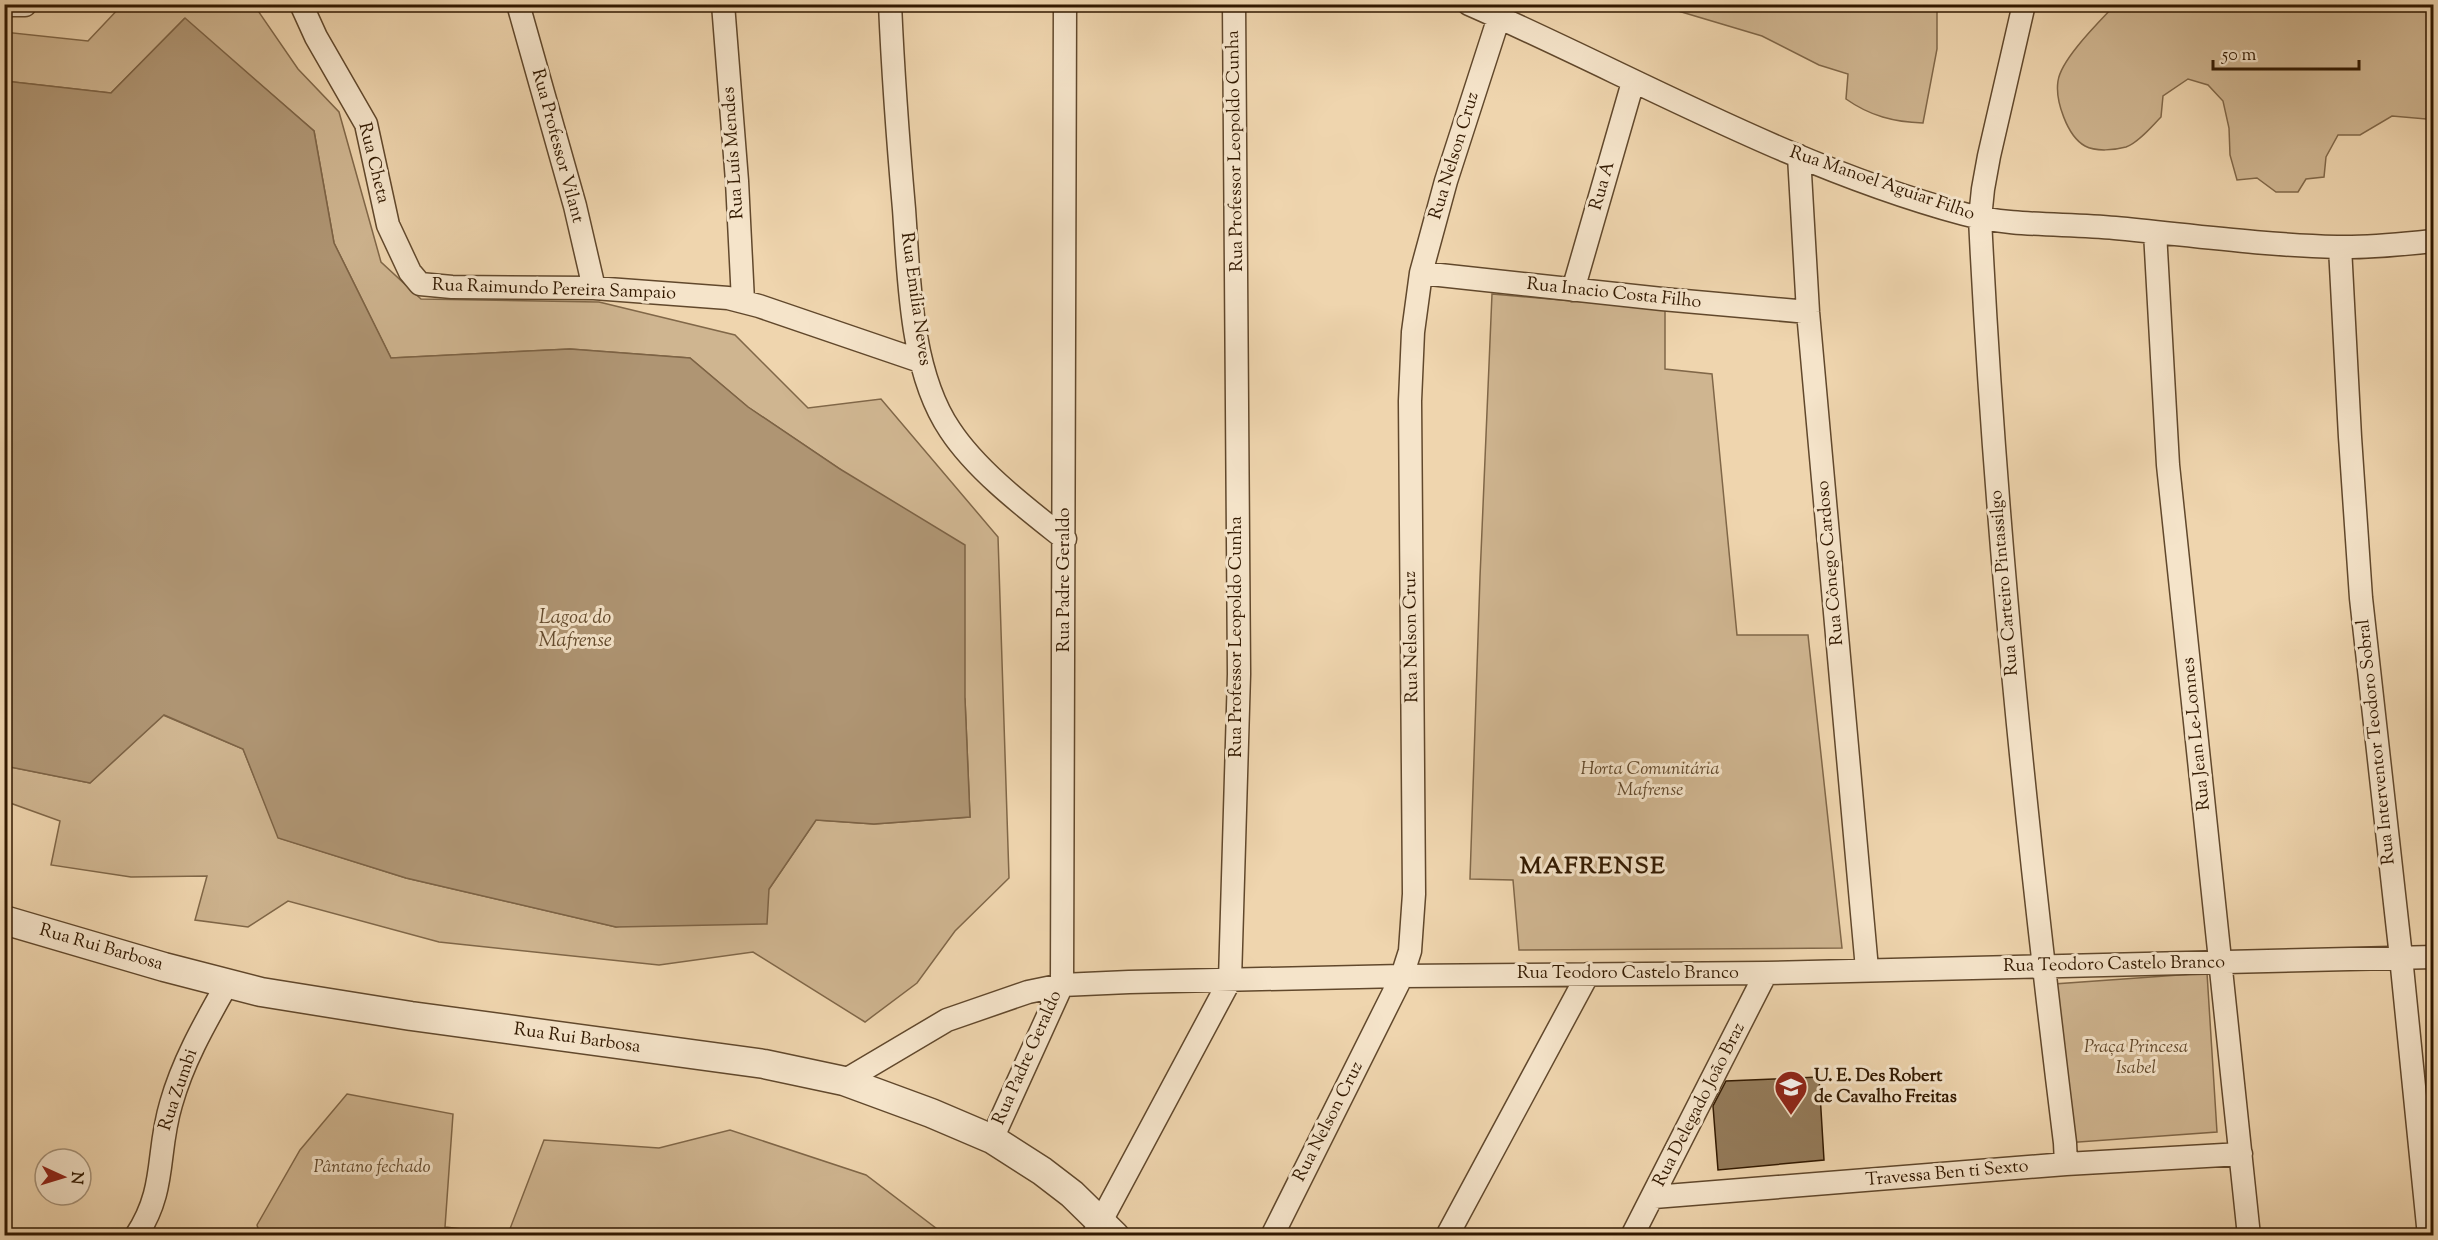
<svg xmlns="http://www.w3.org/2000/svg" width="2438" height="1240" font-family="'Sorts Mill Goudy',serif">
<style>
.green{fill:#cfb590;stroke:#806748;stroke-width:1.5}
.water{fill:#af9573;stroke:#7d6345;stroke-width:1.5}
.building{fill:#947b5a;stroke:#321900;stroke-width:1.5}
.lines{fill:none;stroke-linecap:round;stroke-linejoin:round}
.minor-casing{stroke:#61482c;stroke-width:25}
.tertiary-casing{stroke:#61482c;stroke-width:31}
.minor{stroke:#f5e4ca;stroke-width:22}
.tertiary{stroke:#f5e4ca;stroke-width:28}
.labels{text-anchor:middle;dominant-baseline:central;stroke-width:6;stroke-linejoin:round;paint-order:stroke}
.street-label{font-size:18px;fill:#321900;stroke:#f5e4ca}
.park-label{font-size:18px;font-style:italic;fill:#61482b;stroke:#f5e4ca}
.poi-label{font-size:18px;font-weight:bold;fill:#321900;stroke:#f5e4ca;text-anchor:start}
.water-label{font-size:20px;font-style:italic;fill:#644b2e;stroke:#f5e4ca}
.district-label{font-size:24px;font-weight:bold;letter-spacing:1.5px;fill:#321900;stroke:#f5e4ca}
</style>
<rect width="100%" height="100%" fill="#efd5ae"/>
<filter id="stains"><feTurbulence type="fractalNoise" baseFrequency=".00333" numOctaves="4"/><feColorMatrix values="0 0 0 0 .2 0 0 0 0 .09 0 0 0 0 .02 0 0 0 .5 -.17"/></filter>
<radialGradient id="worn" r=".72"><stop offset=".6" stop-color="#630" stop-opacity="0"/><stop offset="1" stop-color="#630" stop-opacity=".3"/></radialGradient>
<!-- green -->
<path class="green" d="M122,5h132l44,64 41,43 42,150 40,37 178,3 136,33 73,73 73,-9 117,138 11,341 -54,53 -38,52 -52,39 -112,-70 -94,13 -220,-23 -151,-41 -40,26 -53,-7 12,-44 -76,1 -80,-12 9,-44 -50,-18 -5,6v-43l85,17 73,-68 80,34 36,89 127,40 210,49 153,-38 47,-69 58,4 96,-7 -5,-118 -125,-230 -92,-62 -58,-49 -120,-9 -179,9 -57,-115 -20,-112 -130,-112 -73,74 -106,-12 -1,-49 84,9z
M1658,5h279v44l-14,74c-29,-1 -53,-7 -77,-24l2,-25 -29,-9 -57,-29z
M2115,5h318v94l-7,20 -34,-3 -32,19h-22l-12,22 -2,20 -18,2 -8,13h-22l-19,-14 -20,2 -7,-25 -1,-27 -6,-27 -15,-16 -20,-6 -25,17 -2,21c-9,9 -23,26 -35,30 -11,3 -30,5 -41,-1 -18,-10 -30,-46 -27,-65 3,-22 42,-60 57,-76z
M1492,294l173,15v60l47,5 25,261h71l34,313 -323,2 -6,-70 -43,-1 10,-302z
M2207,973l10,159 -152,11 -11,-159z
M347,1094l106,20 -8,113 63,7 36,-94 115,8 71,-18 136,45 79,60h-685l-3,-10 43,-75z"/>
<!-- water -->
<path class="water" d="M185,18l129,113 20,112 57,115 179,-9 120,9 58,49 92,62 125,76v154l5,118 -96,7 -58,-4 -47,69 -2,35 -151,3 -210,-49 -128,-40 -35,-89 -79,-34 -74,68 -85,-17v-685l106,12z"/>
<!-- building -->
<path class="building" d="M1819,1077l5,83 -106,10 -5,-64 13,-25z"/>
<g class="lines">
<defs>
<path id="minor" d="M301,4l15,33 50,87 22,101 22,47 10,12 32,3 142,1 134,10 31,8 161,55
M518,4l57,202 19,82
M723,4l14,177 6,120
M890,4c3,69 8,137 14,205 5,69 6,162 46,221 27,41 76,78 115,109
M1469,4c164,72 321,163 495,210 48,13 101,9 151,14 74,7 148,17 222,19 32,1 65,-3 97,-6
M2024,4l-35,152 -6,33 -3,29c15,310 47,618 85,925l1,21
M4,5h21
M1799,156l9,156 59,657
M2155,232l13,233 81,771
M2340,247l10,190 11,161 40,359 28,279
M1421,273l241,26 146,13
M1573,290l60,-208
M844,1081l103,-61 81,-28 34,-7 67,-3 273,-6 364,-3 668,-16
M992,1139l70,-154 3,-981
M1654,1197l412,-33 175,-10
M136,1236c31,-47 20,-82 35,-132 12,-43 34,-81 56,-120
M1093,1236l137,-256 9,-306 -5,-670
M1272,1236l130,-260 8,-25 4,-57 -4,-493 3,-69 8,-59 25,-92 53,-164
M1447,1236l141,-262
M1632,1236l134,-263"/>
<path id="tertiary" d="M4,920l160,47 97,25 150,24 353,48 80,17 87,32 61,26 50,32 30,23 43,42"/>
</defs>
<!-- minor casing -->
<use href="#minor" class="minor-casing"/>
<!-- tertiary casing -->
<use href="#tertiary" class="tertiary-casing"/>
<!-- minor -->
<use href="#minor" class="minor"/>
<!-- tertiary -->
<use href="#tertiary" class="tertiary"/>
</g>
<!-- icons -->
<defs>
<symbol id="school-pin" viewBox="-11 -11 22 30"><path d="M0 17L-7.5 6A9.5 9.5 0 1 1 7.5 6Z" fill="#8f2418" stroke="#f5e4ca"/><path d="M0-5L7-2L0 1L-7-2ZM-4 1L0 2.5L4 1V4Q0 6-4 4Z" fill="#fff"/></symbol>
</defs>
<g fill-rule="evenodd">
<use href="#school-pin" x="1772" y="1068" width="38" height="52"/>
</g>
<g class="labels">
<!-- street labels -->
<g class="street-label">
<text transform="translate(557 146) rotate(75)">Rua Professor Vilant</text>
<text transform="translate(1236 151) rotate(-91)">Rua Professor Leopoldo Cunha</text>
<text transform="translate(734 153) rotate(-94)">Rua Luís Mendes</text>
<text transform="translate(1455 156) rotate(-73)">Rua Nelson Cruz</text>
<text transform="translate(373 163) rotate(76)">Rua Cheta</text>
<text transform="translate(1882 184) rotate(19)">Rua Manoel Aguiar Filho</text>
<text transform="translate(1603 186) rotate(-74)">Rua A</text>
<text transform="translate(554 290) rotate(2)">Rua Raimundo Pereira Sampaio</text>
<text transform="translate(1614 294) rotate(6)">Rua Inacio Costa Filho</text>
<text transform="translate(915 299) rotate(82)">Rua Emília Neves</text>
<text transform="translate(1831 563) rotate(-95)">Rua Cônego Cardoso</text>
<text transform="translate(1065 580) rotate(-90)">Rua Padre Geraldo</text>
<text transform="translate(2005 583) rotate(-95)">Rua Carteiro Pintassilgo</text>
<text transform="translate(1237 637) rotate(-90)">Rua Professor Leopoldo Cunha</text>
<text transform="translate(1412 637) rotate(-91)">Rua Nelson Cruz</text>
<text transform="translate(2197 734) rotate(-96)">Rua Jean Le-Lonnes</text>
<text transform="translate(2377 742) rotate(-96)">Rua Interventor Teodoro Sobral</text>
<text transform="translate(101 948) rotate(16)">Rua Rui Barbosa</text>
<text transform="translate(2114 965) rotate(-1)">Rua Teodoro Castelo Branco</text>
<text x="1628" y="974">Rua Teodoro Castelo Branco</text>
<text transform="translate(577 1039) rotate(8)">Rua Rui Barbosa</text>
<text transform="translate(1028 1058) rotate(-66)">Rua Padre Geraldo</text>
<text transform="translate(179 1090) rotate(-71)">Rua Zumbi</text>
<text transform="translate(1700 1105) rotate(-63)">Rua Delegado João Braz</text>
<text transform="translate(1329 1122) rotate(-63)">Rua Nelson Cruz</text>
<text transform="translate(1947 1174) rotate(-5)">Travessa Ben ti Sexto</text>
</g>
<!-- park labels -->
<g class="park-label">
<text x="1650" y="770">Horta Comunitária<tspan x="1650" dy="21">Mafrense</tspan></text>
<text x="2136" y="1048">Praça Princesa<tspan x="2136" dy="21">Isabel</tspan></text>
<text x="372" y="1168">Pântano fechado</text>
</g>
<!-- poi labels -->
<g class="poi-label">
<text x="1814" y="1077">U. E. Des Robert<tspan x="1814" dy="21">de Cavalho Freitas</tspan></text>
</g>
<!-- water labels -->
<g class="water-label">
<text x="575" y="618">Lagoa do<tspan x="575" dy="23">Mafrense</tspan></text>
</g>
<!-- district labels -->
<g class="district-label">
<text x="1593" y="867">MAFRENSE</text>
</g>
</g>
<!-- margin -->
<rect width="2438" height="1240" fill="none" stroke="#efd5ae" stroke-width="24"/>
<rect x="6" y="6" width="2426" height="1228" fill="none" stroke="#321900" stroke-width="3"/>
<rect x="12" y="12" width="2414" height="1216" fill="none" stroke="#321900" stroke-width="1.5"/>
<!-- north arrow -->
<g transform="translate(63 1177) rotate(94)"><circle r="28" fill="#f5e4ca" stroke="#a79379" stroke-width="1.5"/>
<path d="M0-4.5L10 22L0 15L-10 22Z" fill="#8f2418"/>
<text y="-9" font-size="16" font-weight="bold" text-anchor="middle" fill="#321900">N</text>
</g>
<!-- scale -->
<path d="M2213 60v9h146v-9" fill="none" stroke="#321900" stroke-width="3"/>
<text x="2222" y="60" font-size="18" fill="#321900" stroke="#f5e4ca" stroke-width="4.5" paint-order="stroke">50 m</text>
<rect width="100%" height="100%" filter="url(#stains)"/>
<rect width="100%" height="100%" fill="url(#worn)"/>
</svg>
